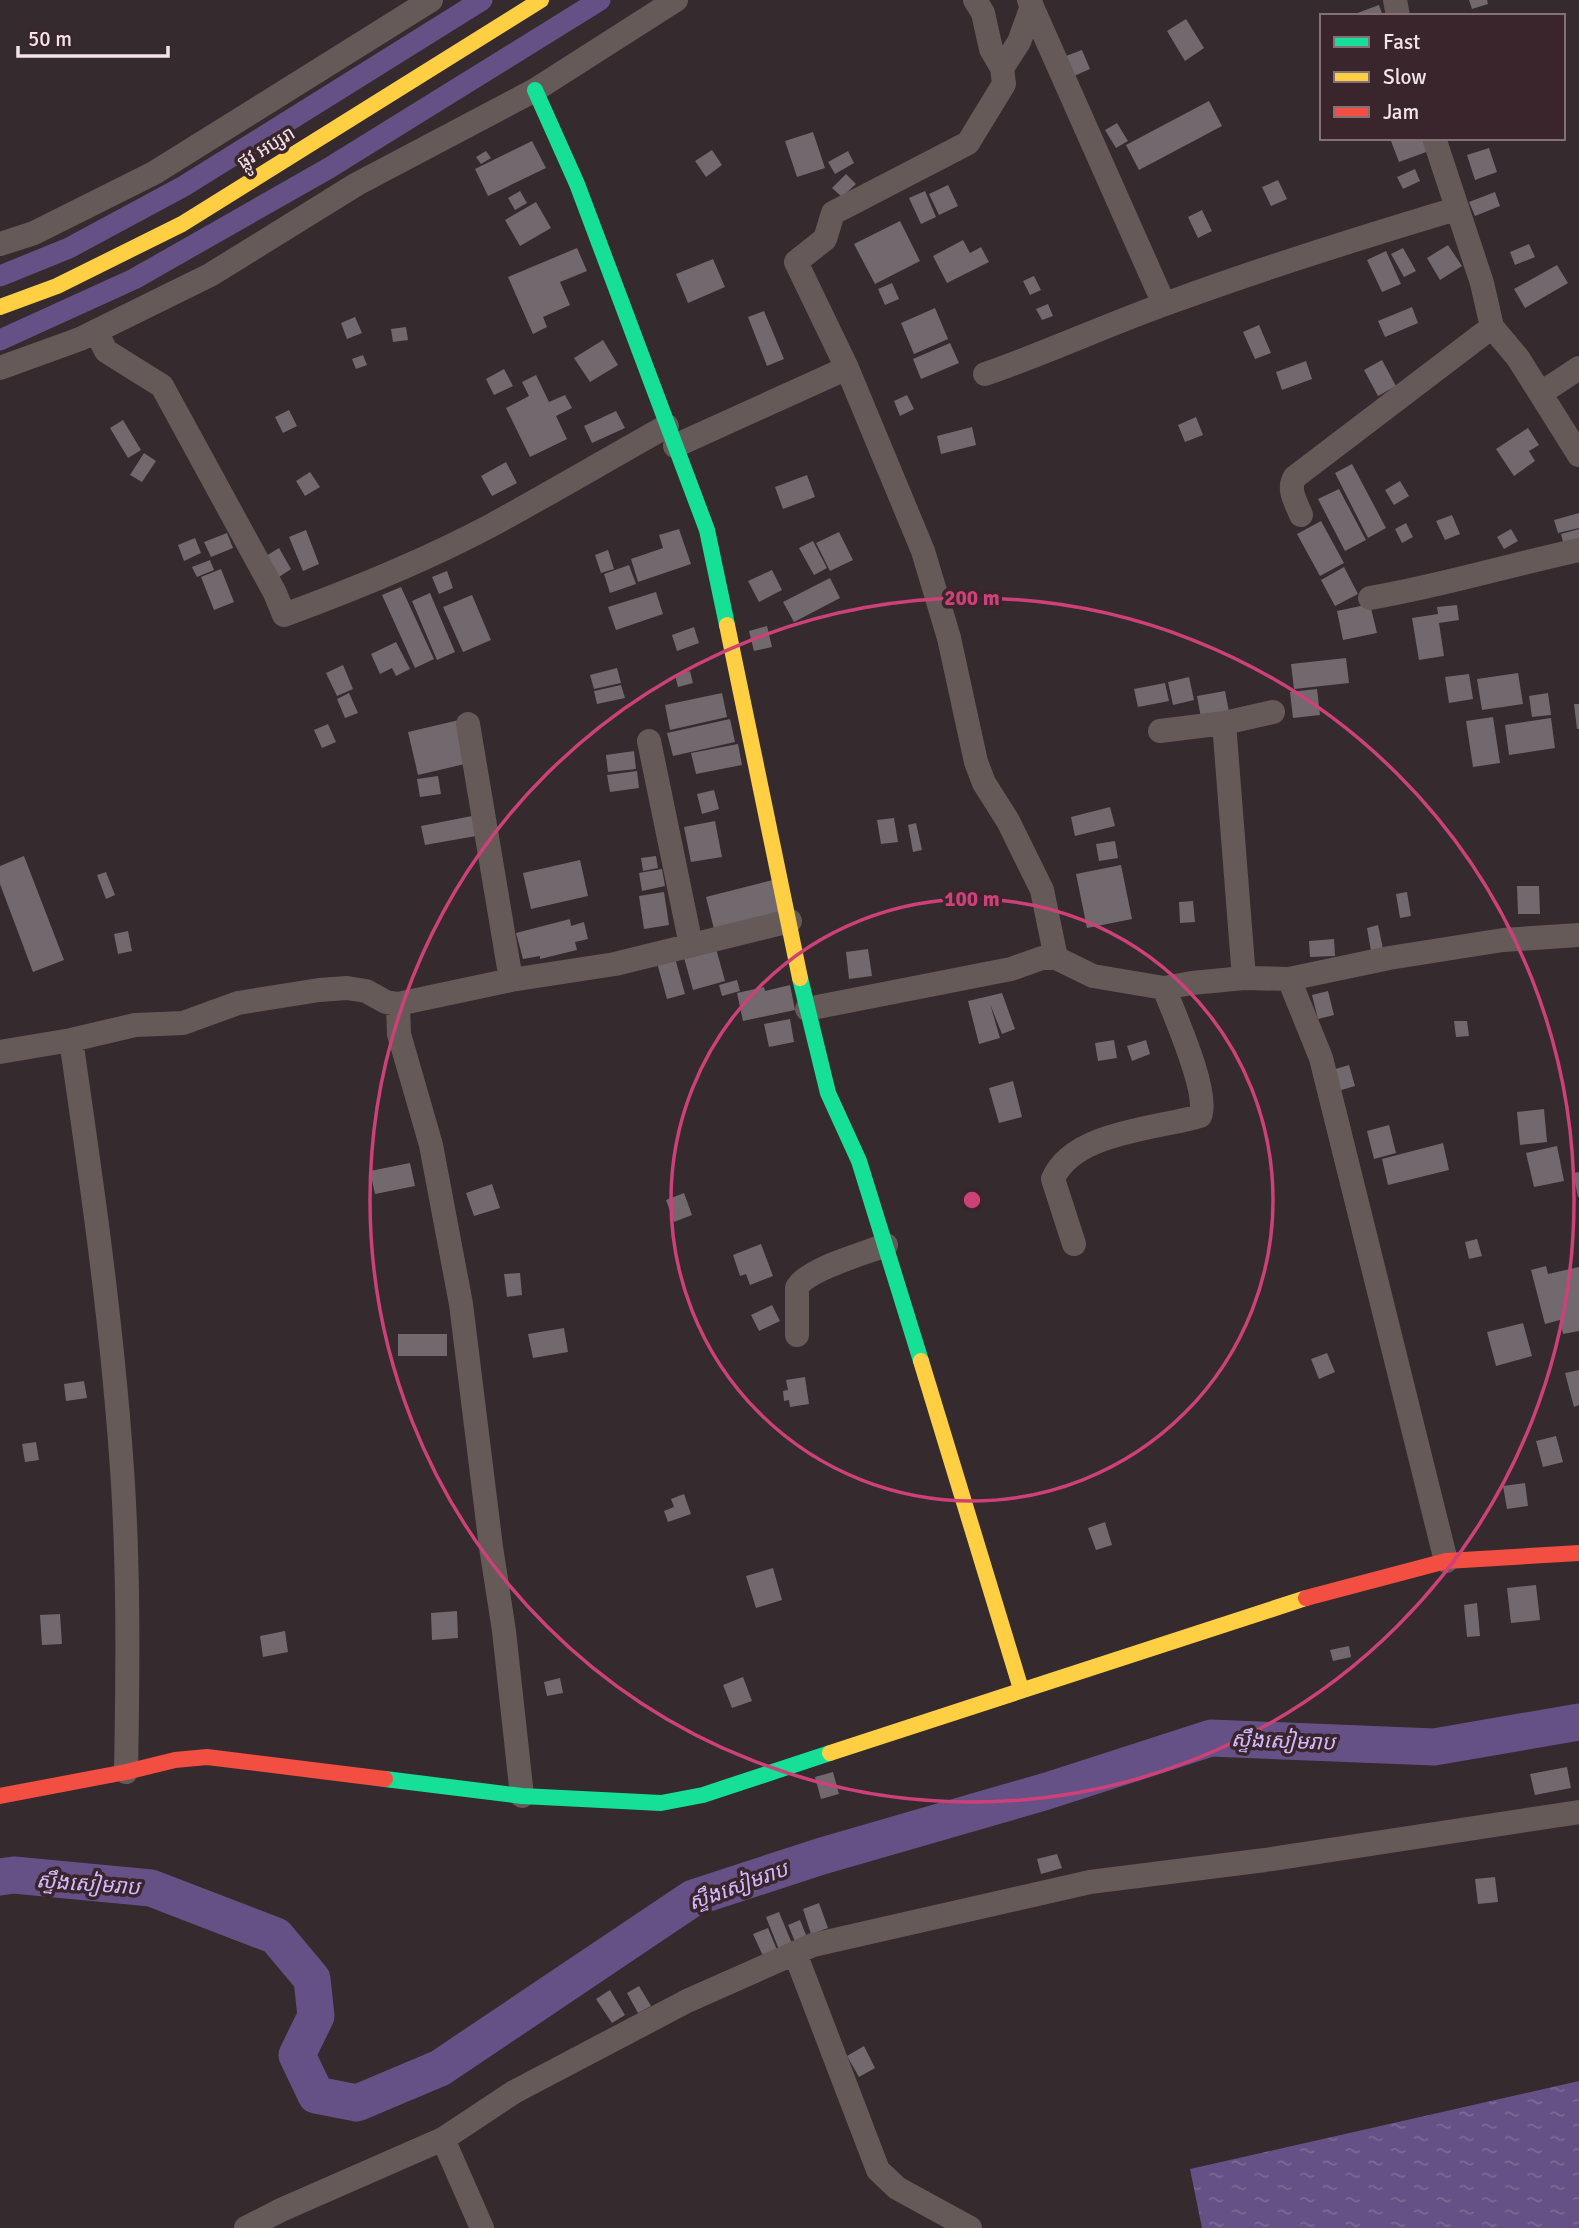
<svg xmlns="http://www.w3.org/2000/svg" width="1579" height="2228" font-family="Signika,'Noto Sans Khmer',sans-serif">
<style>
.water{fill:url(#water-ripples)}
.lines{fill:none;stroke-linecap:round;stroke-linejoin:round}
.canal{stroke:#655185;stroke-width:21}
.river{stroke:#655185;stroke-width:37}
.building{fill:#72696e}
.street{stroke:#655a58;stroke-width:24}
.fast{stroke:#16e098;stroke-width:16}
.slow{stroke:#ffcf43;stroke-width:16}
.jam{stroke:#f24e42;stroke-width:16}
.ring{fill:none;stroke:#cc4177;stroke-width:3.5}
.labels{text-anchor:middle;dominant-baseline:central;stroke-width:7;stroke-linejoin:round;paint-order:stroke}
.street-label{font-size:19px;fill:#f3e4e8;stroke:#3a252c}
.water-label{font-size:21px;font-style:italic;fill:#d1b9fe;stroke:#3a252c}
.centre{fill:#cc4177;stroke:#3a252c;stroke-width:3.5}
.ring-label{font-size:21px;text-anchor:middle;font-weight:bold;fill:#cc4177;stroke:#3a252c;stroke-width:7;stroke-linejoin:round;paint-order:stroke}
</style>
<defs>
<pattern id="water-ripples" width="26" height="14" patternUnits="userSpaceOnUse" patternTransform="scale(1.75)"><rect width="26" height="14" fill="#655185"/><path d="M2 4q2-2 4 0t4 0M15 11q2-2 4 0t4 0" fill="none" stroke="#7c6a96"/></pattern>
</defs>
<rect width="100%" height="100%" fill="#352a2d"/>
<!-- water -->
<path class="water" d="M1579,2081v147h-377l-12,-59z"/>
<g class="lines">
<!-- canal -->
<path class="canal" d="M0,276l69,-28 115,-62 298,-186
M0,340l134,-61 195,-111 271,-168"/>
<!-- river -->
<path class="river" d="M0,1877l14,-2 137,13 125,48 36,43 4,37 -19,39 19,40 41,8 83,-35 253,-170 129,-42 225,-65 164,-53 223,9 145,-25"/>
</g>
<!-- building -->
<path class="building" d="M1469,0h18l1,4 -16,5z
M1379,5l4,11h-31v-1z
M1186,19l18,29 -19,13 -18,-30z
M1082,50l8,19 -16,7 -8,-20z
M1209,101l13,25 -83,44 -13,-25z
M1117,123l11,18 -12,7 -11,-18z
M813,132l12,36 -28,9 -12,-36z
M1399,138h25l5,13 -30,11 -8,-21z
M532,141l14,27 -58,28 -13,-27z
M1489,148l8,24 -22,8 -8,-25z
M712,150l10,15 -16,12 -11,-16z
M486,151l5,7 -10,6 -5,-7z
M848,151l6,12 -19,11 -7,-12z
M1415,169l5,12 -17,8 -6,-12z
M846,174l10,10 -14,13 -10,-9z
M1278,180l9,19 -16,7 -9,-19z
M948,185l10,21 -19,9 -10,-21z
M520,191l7,12 -12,7 -7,-12z
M925,191l11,26 -15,7 -12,-26z
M1495,192l5,14 -25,10 -6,-14z
M536,202l15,26 -31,18 -15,-26z
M1202,210l10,21 -14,7 -10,-21z
M900,221l20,40 -45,23 -21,-40z
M963,240l7,13 11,-6 8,15 -42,21 -14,-27z
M1529,244l6,13 -20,8 -5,-13z
M1448,245l14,21 -22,14 -13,-22z
M577,248l10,23 -27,11 10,23 -27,12 4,10 -14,7 -25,-57z
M1403,248l13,23 -12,6 -13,-23z
M1386,251l15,33 -19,8 -15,-32z
M713,259l12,28 -37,16 -12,-29z
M1557,265l11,18 -43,25 -11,-19z
M1034,276l7,14 -11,5 -7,-14z
M892,283l7,16 -14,6 -7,-16z
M1048,304l5,12 -11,4 -6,-11z
M1412,307l6,16 -33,14 -7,-16z
M935,308l13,31 -34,15 -13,-31z
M764,311l20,48 -17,7 -19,-49z
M355,317l7,16 -15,6 -6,-16z
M1259,325l12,28 -16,6 -12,-27z
M406,327l2,13 -15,2 -2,-13z
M603,340l15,25 -28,17 -16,-24z
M950,343l9,20 -38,16 -8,-20z
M363,355l4,10 -11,4 -4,-10z
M1382,360l14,26 -18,10 -14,-26z
M1306,361l6,18 -30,11 -6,-18z
M504,369l9,17 -19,9 -8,-16z
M536,375l13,27 16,-7 7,13 -16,8 11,23 -37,18 -24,-49 23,-12 -7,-14z
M907,395l7,14 -14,7 -6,-15z
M289,410l8,16 -14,7 -8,-16z
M616,411l9,17 -33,15 -8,-17z
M1196,417l7,18 -18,7 -7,-17z
M123,420l18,30 -13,8 -18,-30z
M972,427l4,18 -35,9 -4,-18z
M1528,428l11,17 -10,6 6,10 -21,15 -18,-27z
M144,453l12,8 -14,21 -12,-7z
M506,462l11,21 -25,13 -11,-20z
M1352,464l34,64 -18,10 -33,-65z
M310,472l10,15 -15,9 -9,-15z
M807,475l8,22 -32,12 -8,-22z
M1400,481l9,15 -15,9 -9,-15z
M1339,489l27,51 -21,11 -27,-52z
M1579,513v15l-21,5 -4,-13z
M1452,515l8,19 -15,6 -9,-19z
M1321,521l23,42 -24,13 -23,-42z
M1406,523l7,14 -11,6 -7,-14z
M679,529l12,35 -53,18 -7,-23 32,-11 -4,-13z
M1511,529l7,12 -14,8 -7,-12z
M1579,529v17l-14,4 -4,-16z
M306,530l13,34 -16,7 -14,-34z
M839,532l14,28 -23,11 -14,-28z
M227,533l6,15 -22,9 -7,-15z
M195,538l6,15 -17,8 -6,-16z
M813,541l14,27 -13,7 -15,-27z
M279,548l12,21 -12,8 -13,-21z
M608,550l6,19 -13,4 -6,-18z
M210,560l4,10 -17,7 -5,-10z
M629,565l7,19 -26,9 -6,-19z
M1344,567l14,27 -23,12 -14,-26z
M221,569l13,33 -20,8 -13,-33z
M772,570l10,20 -23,12 -11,-21z
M447,571l6,17 -14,6 -7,-17z
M830,578l10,20 -46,24 -11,-20z
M401,587l33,72 -19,9 -33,-73z
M656,592l7,22 -47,16 -8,-23z
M430,593l25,59 -18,8 -25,-59z
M472,595l19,45 -28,12 -20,-45z
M1370,604l7,29 -34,7 -6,-29z
M1457,605l2,15 -20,3 5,33 -25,4 -7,-42 26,-4 -1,-7z
M767,626l5,21 -18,4 -5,-20z
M694,627l5,16 -22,8 -5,-16z
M396,642l14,27 -14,7 -4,-8 -12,6 -9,-20z
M1346,658l3,25 -55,6 -3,-25z
M343,665l10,24 -16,7 -11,-23z
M617,668l4,15 -27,6 -4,-14z
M690,671l3,12 -15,4 -3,-12z
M1518,673l5,31 -41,6 -5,-31z
M1469,674l4,25 -24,4 -4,-26z
M1189,677l5,23 -21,5 -5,-23z
M1165,683l4,18 -31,6 -4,-18z
M621,685l4,13 -28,6 -3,-13z
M1317,689l3,26 -27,3 -3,-26z
M1225,691l4,21 -28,6 -4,-22z
M349,693l9,20 -13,5 -8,-19z
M722,693l5,24 -57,13 -5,-25z
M1548,693l3,22 -19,2 -3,-21z
M1574,704h5v25h-2z
M1493,717l7,46 -27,4 -7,-46z
M1551,718l4,30 -46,7 -4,-30z
M730,719l5,23 -62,14 -6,-23z
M459,720l10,43 -51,12 -10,-43z
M328,724l8,18 -14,6 -8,-18z
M738,744l4,21 -46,9 -5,-21z
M634,751l2,18 -28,3 -2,-17z
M637,771l2,17 -29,4 -3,-17z
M438,776l3,18 -21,3 -3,-18z
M714,790l5,19 -17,5 -5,-20z
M1110,807l5,19 -40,10 -4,-19z
M472,816l4,20 -51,9 -4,-19z
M894,818l4,24 -17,2 -4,-24z
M715,821l7,36 -31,5 -7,-35z
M916,823l6,27 -9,2 -5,-27z
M1115,841l3,17 -19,3 -3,-17z
M24,856l40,104 -31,12 -33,-88v-18z
M656,856l2,12 -15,3 -2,-13z
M580,860l8,36 -57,13 -8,-36z
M1121,865l11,54 -45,9 -11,-54z
M662,869l3,17 -23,5 -3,-18z
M106,872l9,23 -9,4 -9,-24z
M773,880l8,32 -67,17 -8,-32z
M1517,886h22l1,28h-22z
M664,892l5,33 -25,4 -5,-33z
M1407,892l4,24 -11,2 -4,-24z
M1193,901l2,21 -15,1 -1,-21z
M570,919l1,7 13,-4 4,17 -13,3 2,8 -37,9v-3l-17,3 -7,-26z
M1378,925l5,24 -12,2 -4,-23z
M128,931l4,20 -14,3 -4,-20z
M1334,939l1,17 -25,1 -1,-16z
M715,945l10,36 -32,9 -10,-36z
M868,949l4,27 -23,3 -3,-27z
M675,958l10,36 -18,5 -10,-36z
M737,980l3,11 -18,5 -3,-11z
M790,985l5,25 -52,11 -6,-28 27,-6 1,4z
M1328,991l6,24 -16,4 -6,-24z
M1002,993l13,36 -13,5 -12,-30 10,34 -21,6 -11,-43z
M790,1019l4,23 -25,5 -5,-23z
M1454,1021h13l2,15 -13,1z
M1114,1040l3,18 -19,3 -3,-18z
M1146,1040l4,14 -18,7 -5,-15z
M1349,1065l6,21 -17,5 -6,-21z
M1013,1081l9,36 -23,6 -10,-35z
M1544,1109l3,33 -27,3 -3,-33z
M1389,1125l7,28 -22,6 -7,-28z
M1443,1143l6,27 -61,15 -6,-26z
M1557,1146l7,35 -30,6 -8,-34z
M410,1163l5,23 -40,8 -5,-23z
M1579,1172v25h-1l-5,-24z
M492,1184l8,24 -26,8 -8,-23z
M684,1193l8,22 -18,7 -8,-22z
M1477,1239l5,17 -13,3 -4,-17z
M761,1244l12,32 -23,9 -4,-11 -6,2 -7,-21z
M1546,1266l2,8 31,-7v64l-16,3 -3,-14 -15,4 -14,-54z
M520,1273l2,22 -15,2 -3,-23z
M772,1305l8,16 -21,10 -8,-16z
M1523,1323l9,33 -36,10 -9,-34z
M564,1328l4,24 -35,6 -5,-24z
M398,1334h49v22h-49z
M1327,1353l8,19 -16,7 -8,-20z
M1579,1370v35l-5,2 -9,-34z
M805,1377l4,27 -19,3 -1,-7 -5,1 -1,-10 5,-1 -2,-10z
M84,1381l3,17 -21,3 -2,-17z
M1556,1436l7,26 -20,5 -7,-26z
M36,1442l3,18 -14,2 -3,-18z
M1525,1483l3,23 -21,3 -4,-23z
M684,1494l7,20 -23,8 -4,-11 10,-4 -3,-8z
M1105,1522l7,23 -16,5 -8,-22z
M773,1568l9,32 -26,8 -10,-32z
M1536,1585l4,35 -29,3 -4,-35z
M1477,1603l3,33 -13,1 -3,-32z
M457,1611l1,27 -26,2 -1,-27z
M60,1614l2,30 -20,1 -2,-30z
M285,1631l3,21 -25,5 -3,-21z
M1349,1646l2,11 -18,4 -3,-11z
M743,1677l9,24 -20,7 -9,-23z
M560,1678l3,15 -16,3 -3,-14z
M1567,1767l4,21 -36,7 -5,-21z
M833,1772l6,22 -18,5 -6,-22z
M1057,1854l5,14 -21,6 -4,-15z
M1495,1877l3,25 -20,2 -3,-25z
M819,1903l9,25 -17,6 -8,-25z
M779,1912l14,34 -13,6 -14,-35z
M800,1920l8,20 -12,4 -8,-19z
M768,1928l9,22 -14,6 -10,-22z
M639,1986l12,20 -13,7 -11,-20z
M610,1990l15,25 -13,8 -16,-24z
M864,2046l11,22 -16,9 -12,-21z"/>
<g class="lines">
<!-- street -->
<path class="street" d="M975,0l8,13 8,36 11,19 2,16 -36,59 -135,70 -8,26 -29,23 51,106 76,183 26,87 27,124 8,21 24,38 34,69 14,68
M1029,0l135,304
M1395,0l3,16
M1002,68l17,-26 13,-36
M1434,138l48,145 10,44 26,31 61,97
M0,244l34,-11 120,-60 277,-173
M96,331l10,20 56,35 113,207 9,22c71,-26 140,-54 206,-89 59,-32 118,-67 177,-100
M0,368l80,-29 130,-64 147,-91 178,-94 141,-90
M985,374c62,-21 121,-49 183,-71 95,-35 191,-65 288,-94
M1541,393l38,-25
M675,446l172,-78
M1301,515c-5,-13 -14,-26 -6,-38l197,-150
M1370,598c71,-12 139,-33 209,-48
M1224,723l20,255
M468,724l43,256
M1160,731l64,-8 49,-11
M649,741l42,204
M1289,979l32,79 125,503
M398,1004l1,30 32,111 30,159 30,243 13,84 18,165
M807,1009l204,-40 31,-11h14l37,18 71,12 28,-5 52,-5 45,1 100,-21 114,-18 76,-5
M71,1040c20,137 40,276 50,415 8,105 7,211 5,317
M0,1052l71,-12 64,-15 48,-2 55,-20 81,-13 28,-2 19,3 20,11 12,2 113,-24 104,-16 175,-43
M1074,1244l-21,-65c20,-47 103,-50 147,-63 10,-23 -26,-102 -36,-128
M797,1335v-47c9,-19 69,-35 89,-43
M795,1953l83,217 19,18 73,40
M443,2139l39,89
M246,2228l35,-18 162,-71 71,-47 173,-91 126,-56 277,-63 175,-22 314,-48"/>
<!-- fast -->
<path class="fast" d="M535,90l42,94 130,346 20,95
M800,978l28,115 31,68 62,200
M385,1779l137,17 139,7 42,-8 127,-42"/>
<!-- slow -->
<path class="slow" d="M0,307l57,-21 125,-62 359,-224
M727,625l73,353
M921,1361l100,328
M830,1753l476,-155"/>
<!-- jam -->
<path class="jam" d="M1306,1598l140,-37 133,-8
M0,1796l126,-24 49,-12 32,-3 178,22"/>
</g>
<!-- distance rings -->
<g class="ring">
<circle cx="972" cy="1200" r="301"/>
<circle cx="972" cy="1200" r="602"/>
</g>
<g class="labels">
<!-- street labels -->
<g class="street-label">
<text transform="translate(266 148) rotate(-31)">ផ្លូវ អប្សរា</text>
</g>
<!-- water labels -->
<g class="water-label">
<text transform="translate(1283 1741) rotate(2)">ស្ទឹងសៀមរាប</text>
<text transform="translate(88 1884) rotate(4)">ស្ទឹងសៀមរាប</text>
<text transform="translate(738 1886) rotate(-20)">ស្ទឹងសៀមរាប</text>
</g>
</g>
<circle cx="972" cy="1200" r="10" class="centre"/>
<g class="ring-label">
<text x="972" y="605">200 m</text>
<text x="972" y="906">100 m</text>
</g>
<!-- legend -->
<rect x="1320" y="14" width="245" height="126" fill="#3a252c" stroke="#847177" stroke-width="2"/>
<rect x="1334" y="37" width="35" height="10" fill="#16e098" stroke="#847177" stroke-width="2"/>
<text x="1383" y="49" font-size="21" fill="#f3e4e8">Fast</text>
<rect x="1334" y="72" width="35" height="10" fill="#ffcf43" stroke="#847177" stroke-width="2"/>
<text x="1383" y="84" font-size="21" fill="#f3e4e8">Slow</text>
<rect x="1334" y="107" width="35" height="10" fill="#f24e42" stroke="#847177" stroke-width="2"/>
<text x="1383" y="119" font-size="21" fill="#f3e4e8">Jam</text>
<!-- scale -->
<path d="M18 46v10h150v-10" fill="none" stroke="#f3e4e8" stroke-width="3.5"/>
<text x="28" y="46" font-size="21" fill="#f3e4e8" stroke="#3a252c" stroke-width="5" paint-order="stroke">50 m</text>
</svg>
